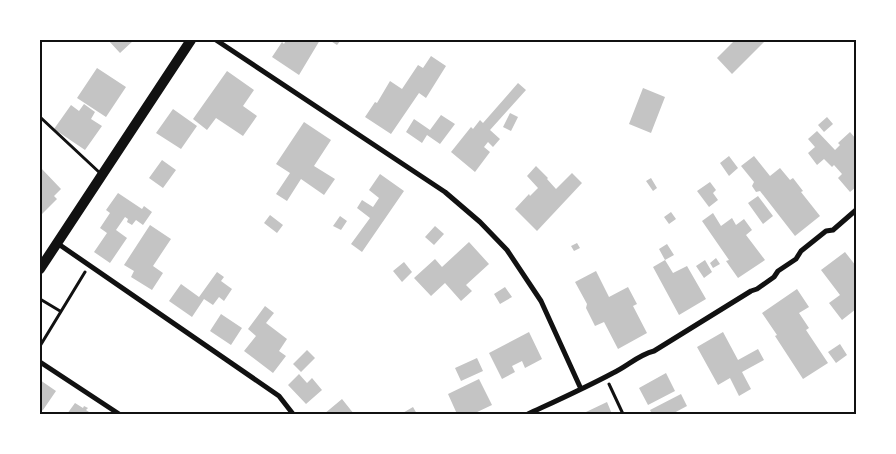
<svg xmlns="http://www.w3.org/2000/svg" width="896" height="454" font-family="Raleway,sans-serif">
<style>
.building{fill:#c4c4c4}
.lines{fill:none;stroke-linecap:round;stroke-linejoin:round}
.path{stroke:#111;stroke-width:3}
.service{stroke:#111;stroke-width:3}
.minor{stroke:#111;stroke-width:5}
.secondary{stroke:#111;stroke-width:10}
.neatline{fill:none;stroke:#111;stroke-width:2}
</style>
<rect width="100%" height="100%" fill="#fff"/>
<!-- building -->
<path class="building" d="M108,40h26l-14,13z
M286,40h34l-21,35 -27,-18 10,-15 2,2z
M329,40h12l-4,5z
M735,40h31l-34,34 -15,-16z
M431,56l15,10 -20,32 -7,-5 -28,41 -26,-17 10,-15 2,1 13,-22 12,8 16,-24 5,3z
M97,68l29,19 -20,30 -29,-19z
M227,71l27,19 -11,16 14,10 -14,20 -27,-18 -9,12 -14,-11z
M518,83l8,7 -36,40 10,9 -7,8 -5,-5 -4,5 6,5 -15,20 -24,-20 20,-25 2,2 7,-9 3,3z
M643,88l22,9 -14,36 -22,-9z
M84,104l11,8 -4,7 11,7 -17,24 -31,-21 17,-24 8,6z
M173,109l24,17 -16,23 -25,-16z
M510,113l8,4 -7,14 -8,-4z
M441,115l14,9 -15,20 -13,-9 -5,8 -16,-11 8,-13 16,11z
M827,117l6,7 -9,8 -6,-7z
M304,122l27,18 -17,26 21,13 -11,16 -23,-16 -14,22 -11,-7 14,-21 -14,-9z
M817,131l18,19 5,-5 -2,-2 12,-11 6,7v48l-6,5 -12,-14 4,-4 -8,-9 -2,2 -8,-8 -7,6 -9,-12 7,-6 -7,-8z
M729,156l9,12 -9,8 -9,-13z
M754,156l16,20 10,-8 10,12 3,-2 10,13 -2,1 19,24 -25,20 -35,-45 -4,1 -4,-6 2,-4 -13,-16z
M162,160l14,10 -13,18 -14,-10z
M536,166l12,12 -1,1 9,10 16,-16 10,10 -45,48 -22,-22 14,-15 1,2 8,-8 -11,-12z
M40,167l21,22 -7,7 3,3 -17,17z
M380,174l24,17 -42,61 -11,-8 19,-26 -13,-10 5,-8 11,7 6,-9 -10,-8z
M651,178l6,10 -4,3 -7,-10z
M710,182l6,8 -3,3 5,7 -9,7 -12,-16z
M118,193l24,16 2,-3 8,6 -9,13 -7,-5 -4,5 -5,-3 1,-3 -3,-2 -9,13 11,8 -17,25 -16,-11 13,-19 -7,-5 10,-15 -4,-3z
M758,196l15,20 -10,8 -15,-21z
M671,212l5,7 -7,5 -5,-7z
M713,213l8,13 11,-8 4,7 8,-6 8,11 -6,5 19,25 -27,18 -12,-17 3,-1 -27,-39z
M270,215l13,10 -6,8 -13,-10z
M340,216l7,5 -6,9 -8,-4z
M150,225l21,14 -18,27 10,7 -11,17 -21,-13 3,-6 -10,-6z
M435,226l9,8 -10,11 -9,-8z
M469,242l20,22 -23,21 6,6 -11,10 -16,-18 -14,13 -17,-18 21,-19 7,8z
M577,243l3,5 -6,3 -3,-5z
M667,244l7,11 -9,5 -6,-11z
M845,252l11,14v43l-14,11 -13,-17 11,-8 -19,-25z
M716,258l4,6 -7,4 -3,-5z
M665,260l8,13 14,-7 19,33 -27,16 -26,-48z
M705,260l7,12 -8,6 -8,-12z
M404,262l8,10 -10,10 -9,-11z
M596,271l13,26 19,-10 9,17 -4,2 14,27 -29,16 -14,-27 -9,4 -9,-18 1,-4 -12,-22z
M217,272l7,5 -3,4 11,8 -8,12 -5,-4 -6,8 -9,-6 -12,18 -23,-16 12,-17 18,13z
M505,287l7,10 -12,7 -6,-10z
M797,289l12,18 -10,6 10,15 -3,2 22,33 -25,16 -28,-43 2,-1 -15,-22z
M265,306l9,7 -8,10 21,16 -8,12 7,5 -13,17 -29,-22 12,-15 -8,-7z
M221,314l21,14 -11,17 -21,-14z
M529,332l13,27 -17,9 -3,-7 -10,5 3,6 -13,7 -13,-26z
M723,332l15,28 20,-11 6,11 -22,12 9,17 -12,7 -9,-18 -12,7 -21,-38z
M840,344l7,11 -11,8 -8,-11z
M307,350l8,8 -14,14 -8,-8z
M477,358l6,13 -22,10 -6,-13z
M666,373l9,18 -27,14 -9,-17z
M299,374l8,9 5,-5 10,12 -16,14 -18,-19z
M479,379l13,26 -19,9h-16l-9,-20z
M40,380l16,11 -13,19 -3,2z
M681,394l6,12 -15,8h-20l-2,-4z
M342,399l12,15h-30z
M607,402l5,12h-25l-1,-2z
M75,403l8,5 1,-2 4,2 -2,2 6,4h-25z
M413,407l4,7h-16z"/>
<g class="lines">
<!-- path -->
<path class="path" d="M40,299l20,12
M40,346l45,-74
M609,384l14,30"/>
<!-- service -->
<path class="service" d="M40,117l60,56"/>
<!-- minor -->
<path class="minor" d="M216,40l229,152 35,30 27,28 34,51 40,88
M57,243l222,153 14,18
M40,362l79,52
M528,414c28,-13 57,-26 85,-41 15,-7 25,-18 41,-22l97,-60 6,-2 17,-12 4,-6 18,-12 5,-8 25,-20 7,-1 23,-20"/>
<!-- secondary -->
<path class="secondary" d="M40,269l151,-229"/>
</g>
<!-- border -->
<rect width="896" height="454" fill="none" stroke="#ffffff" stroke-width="82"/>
<rect x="41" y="41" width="814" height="372" class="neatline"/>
</svg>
